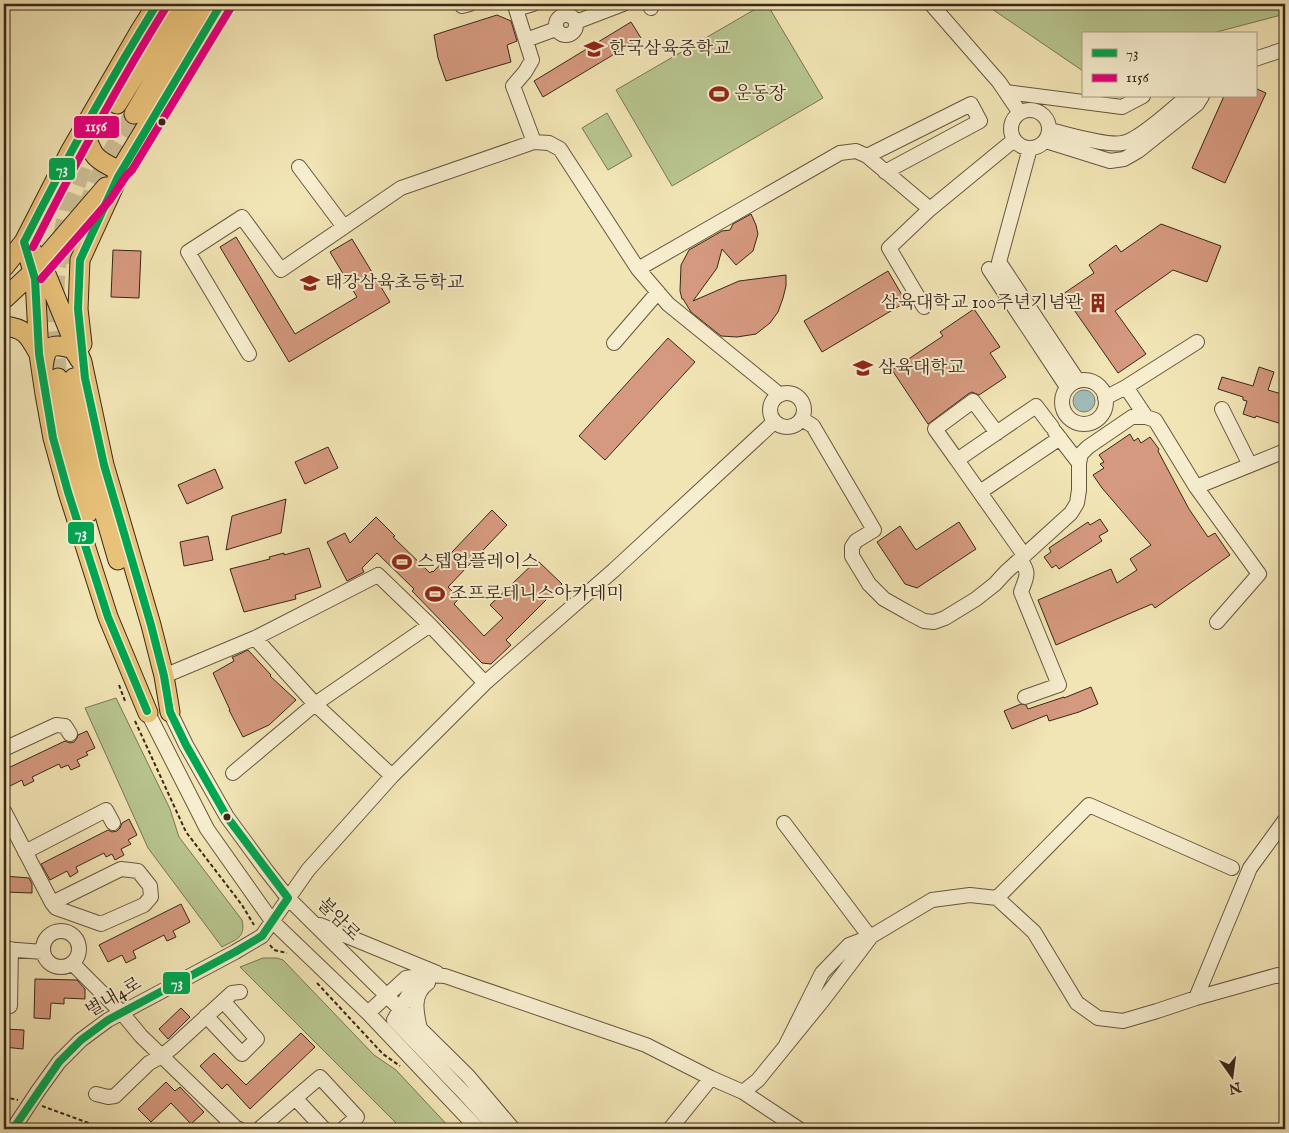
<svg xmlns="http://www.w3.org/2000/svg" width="1289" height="1133" font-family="'IM FELL English','Noto Serif KR',serif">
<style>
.green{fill:#b8c58f;stroke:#787654}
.water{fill:#a0bcb9;stroke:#778079}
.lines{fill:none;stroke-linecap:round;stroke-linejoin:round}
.stream{stroke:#778079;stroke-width:4}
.building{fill:#d5997f;stroke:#392719}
.major-tunnel{stroke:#cdbf96;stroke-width:19;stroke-dasharray:19 9;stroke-linecap:butt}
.minor-casing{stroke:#675640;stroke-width:16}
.major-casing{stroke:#392719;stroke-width:21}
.path{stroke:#392719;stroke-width:2;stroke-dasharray:4 2.5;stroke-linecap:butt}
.minor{stroke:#f7eecf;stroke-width:14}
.major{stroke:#e9c27a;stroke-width:19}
.bus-1-casing{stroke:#f7eecf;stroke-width:11}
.bus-2-casing{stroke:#f7eecf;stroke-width:11}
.bus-1{stroke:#00a651;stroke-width:8}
.bus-2{stroke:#e5007d;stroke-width:8}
.bus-dot{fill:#392719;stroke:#f7eecf;stroke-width:2}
.labels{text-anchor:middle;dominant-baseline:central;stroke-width:4;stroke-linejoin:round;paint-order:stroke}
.poi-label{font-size:18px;fill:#392719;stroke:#f7eecf;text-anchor:start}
.street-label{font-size:18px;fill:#392719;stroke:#f7eecf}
.line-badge{stroke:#f7eecf;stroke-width:2}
.badge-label{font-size:14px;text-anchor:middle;font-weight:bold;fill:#fff}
</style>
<rect width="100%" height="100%" fill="#f2e5b5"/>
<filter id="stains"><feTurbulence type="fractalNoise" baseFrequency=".004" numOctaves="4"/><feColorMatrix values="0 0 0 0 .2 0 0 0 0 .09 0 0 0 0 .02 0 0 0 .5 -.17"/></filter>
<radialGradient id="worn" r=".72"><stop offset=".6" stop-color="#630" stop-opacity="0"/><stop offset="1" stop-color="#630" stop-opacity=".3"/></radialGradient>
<!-- green -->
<path class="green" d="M764,4h3l56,94 -151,88 -56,-96z
M986,4h299v10l-76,20h-126v37l-91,-62z
M607,113l25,43 -24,14 -26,-42z
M116,698l54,111 9,28 63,83c4,18 -6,19 -20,27l-74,-99 -63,-140z
M263,958h14l6,2 91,95 22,15 55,59h-49l-162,-162z"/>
<!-- water -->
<path class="water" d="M1073 401a11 11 0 1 1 22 0a11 11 0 1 1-22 0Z"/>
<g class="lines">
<!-- stream -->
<path class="stream" d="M4,1123l7,3"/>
</g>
<!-- building -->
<path class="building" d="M497,15l14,6 6,20 -10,4 4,17 -65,19 -8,-23 -4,-23z
M631,22l10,16 -98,59 -9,-16z
M1255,88l11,5 -41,90 -33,-15 32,-72h31z
M751,214l5,11 2,9 -5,17 -17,14 -14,-16 -5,19 -24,33 46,-20 47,-6v11l-3,12 -5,14 -8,11 -14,11 -19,3 -16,-1 -30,-24 -8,-13h-1l-2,-8 1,-26 8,-15 33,-19 8,-1 3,-6z
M1161,224l60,22 -14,36 -34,-12 -58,41 31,43 -28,19 -55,-79 31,-21 -5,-8 27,-20 5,7z
M236,237l59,97 62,-37 -27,-45 22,-13 38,63 -101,60 -69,-115z
M113,250l28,1 -2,47 -28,-1z
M888,271l18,31 -84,50 -18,-31z
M974,309l26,38 -10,6 16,24 -27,18 -7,-3 -4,2 -40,30 -36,-54 51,-34 -3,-4z
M668,338l27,24 -90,98 -26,-24z
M1259,367l15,5 -6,18 17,5v30l-29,-9 -1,2 -12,-4 4,-13 -4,-1v-3l-25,-8 4,-12 31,9z
M1130,434l4,7 4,-3 3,5 9,-6 9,12 -1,2 31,58 19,28 7,-4 15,22 -75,53 -3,-4 -96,41 -18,-45 73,-31 6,14 20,-13 -7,-11 21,-14 -49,-57 -9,-13 11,-7 -4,-4 4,-2 -5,-7z
M328,447l10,21 -33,16 -10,-22z
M215,469l8,19 -36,16 -9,-19z
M286,499l-5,34 -55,17 6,-34z
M492,510l15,15 -59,62 11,11 -5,6 30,32 19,-18 -13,-13 47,-45 25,24 -56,56 5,5 -20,19 -9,-1 -70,-72 2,-2 -37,-36 -15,15 2,4 -17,9 -20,-39 18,-9 5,10 26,-26 19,19 -2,1 37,36 2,-2 1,1z
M1100,519l8,12 -9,5 3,5 -43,28 -3,-4 -4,3 -8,-11 7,-5 -2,-4 39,-26 2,3z
M959,522l17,27 -59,39 -12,-4 -28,-42 23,-16 16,24z
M208,536l5,24 -29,6 -4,-24z
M309,548l12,39 -26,8 1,4 -52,13 -14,-43 40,-10 -1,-2 15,-4v2z
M248,650l23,25 -1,1 26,24 -27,25 -26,12 -14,-27h1l-17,-37 21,-12 -2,-4h1z
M1091,687l7,17 -19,8 -30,9 -2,-6 -35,14 -8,-18 17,-7 5,1 2,4 36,-12v1z
M87,731l8,17 -9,4 2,3 -11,5 3,6 -9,4 -3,-5 -7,3 -2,-4 -27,13 2,4 -10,5 -2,-6 -18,9v-19l61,-29 5,2 4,-1 3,-4 1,-3z
M129,819l8,16 -9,5 3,4 -10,5 3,6 -9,5 -3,-6 -6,3 -2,-4 -28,14 2,5 -8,5 -3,-6 -17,9 -9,-16 67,-34 4,2 5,-1 3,-3 2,-5z
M4,876l25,2 3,6v9l-28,-1z
M181,904l9,18 -17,9 3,6 -9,4 -3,-6 -31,16 3,7 -10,5 -4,-8 -14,7 -9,-17z
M35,979l42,1 8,9v10l-21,-1v6l-13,-1 -1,16 -16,-1z
M181,1008l9,9 -22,22 -9,-10z
M4,1029l20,1 -1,19 -19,-2z
M301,1033l14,14 -65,62 -23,-25 -5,5 -22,-23 14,-13 32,32z
M166,1082l9,9 5,-4 24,25 -13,12 -20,-21 -20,19 -13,-13z"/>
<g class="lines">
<!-- major-tunnel -->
<path class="major-tunnel" d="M73,265l12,-53 20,-48 29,-50
M58,378l-5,-48 3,-61 13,-65 18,-49 30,-51"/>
<defs>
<path id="minor" d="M462,4v2l8,-2
M533,4l-17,5 16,51 -7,12 -12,14 21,56
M649,4l2,4
M931,4l68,78 21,31
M556 25a10 10 0 1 1 20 0a10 10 0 1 1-20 0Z
M576,22l47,-18
M526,40l30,-11
M1255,59l30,-10
M1006,92l116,15 21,-11
M1011 129a19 19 0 1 1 38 0a19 19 0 1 1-38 0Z
M1050,130c17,4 56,16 72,13 17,-2 51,-35 66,-47
M1046,141l64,20 14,-2 14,-8 59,-47 5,-8
M1030,148l-31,114 79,119
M867,156l104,-52 9,17 -95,51
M299,167l45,60
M989,269l78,118
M924,307l-35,-59 41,-39
M614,343l44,-51
M249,354l-61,-102 54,-35 39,53 120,-82 133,-46 15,1 11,6 78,120
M1062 402a22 22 0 1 1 44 0a22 22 0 1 1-44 0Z
M1126,387l71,-45
M770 410a17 17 0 1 1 34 0a17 17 0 1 1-34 0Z
M780,395l-112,-91 -30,-35 202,-116 16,-2 11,5 63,53 84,-69
M1105,398l21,-11 20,30
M1222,409l28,56
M802,419l11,7 61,104 -18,11 -4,6v9l17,28 15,15 23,13 17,9 10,1 11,-4 31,-19 19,-15 11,-12 65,-59 6,-10 2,-13v-27l2,-9 7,-7 44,-30h14l9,3 41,67 89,-36
M1055,432l24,31
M957,460l-22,-31 38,-28 24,32
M1196,487l63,87 -42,48
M980,492l80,-54
M1024,555l-67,-95 79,-54 16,21
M1020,559c10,15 7,16 1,33l38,93 -34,12
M255,638l60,66 77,72
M164,676l91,-38 123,-63 52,50 55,58
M170,712l16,33 41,72 39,53 22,28 99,98 81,80 45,53
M148,713l59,116 65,92 96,92 110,116
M4,749l52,-24 9,1 5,8
M233,773l82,-69 115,-79
M4,811l48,92 4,5 45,16 43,-19 7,-8 -1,-11 -12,-15 -17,-2 -69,34
M784,823l86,114
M25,852l81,-42 7,13
M997,898l92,-93 143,63
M320,925l117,48
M43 949a18 18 0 1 1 36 0a18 18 0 1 1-36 0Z
M4,949l39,3
M72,963l50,50 19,23 94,91 4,2
M419,976l-25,44 71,74 32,35
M1196,998l54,-130 35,-48
M4,1006h6l1,-57
M368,1013l38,-35 20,-3 19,1 201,69 65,33 32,14 56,37
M206,1016l36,38 15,-15 -34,-38
M420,1029c-4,-17 -8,-35 8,-46
M786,1045l36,-72 27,-28 21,-8 62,-37 38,-5 27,3 37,34 43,71 21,15 25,3 34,-10 39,-13 82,-23 7,3
M743,1092l15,-12 65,-80 47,-62
M96,1094l12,3 7,-1 34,-33 13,-7 12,-10 58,-53 8,-1
M295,1098l29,31
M13,1129l25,-38 21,-29 22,-22 27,-20 127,-68 27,-16 46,-66 84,-94 93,-93 129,-113 160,-148
M259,1129l61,-52 37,40 -14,12
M670,1129l41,-51"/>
<path id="major" d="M117,104l62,-100
M134,114l65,-110
M83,129c10,26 9,29 35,41
M24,242l17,20 41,100 22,103 47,160 13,51 6,36
M29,258l6,21 4,75 6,40 8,44 15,54 40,125 40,96
M4,267l20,-25 46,-90 70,-121 17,-27
M4,299l29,-27 73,-85
M4,326c22,2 25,10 35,28
M82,344l-4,-35 2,-49 44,-96 97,-160
M43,369c2,-23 8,-27 30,-20l7,11
M58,378l18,94 12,41
M74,378c9,62 26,121 44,182"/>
</defs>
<!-- minor casing -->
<use href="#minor" class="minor-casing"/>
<!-- major casing -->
<use href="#major" class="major-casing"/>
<!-- path -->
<path class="path" d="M119,685l6,16
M135,721l51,111 56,73 12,20
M270,945l4,5 13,3
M317,983l66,71 17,12
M4,1097l14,3
M42,1106l63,23"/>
<!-- minor -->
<use href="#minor" class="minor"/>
<!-- major -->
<use href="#major" class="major"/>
<defs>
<path id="bus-1" d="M147,711l-39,-94 -40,-125 -15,-54 -14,-84 -4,-75 -11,-37c41,-81 85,-161 133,-238
M13,1129l46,-67 22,-22 27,-20 127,-68 27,-16 26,-38 -61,-81 -41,-72 -16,-33 -6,-36 -13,-51 -47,-160 -19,-87 -7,-69 2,-49 38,-83 103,-173"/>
<path id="bus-2" d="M33,247c41,-81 84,-161 132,-238
M41,279l69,-79 16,-24 6,-6 98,-161"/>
</defs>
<!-- bus-1 casing -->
<use href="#bus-1" class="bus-1-casing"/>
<!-- bus-2 casing -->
<use href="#bus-2" class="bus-2-casing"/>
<!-- bus-1 -->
<use href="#bus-1" class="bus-1"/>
<!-- bus-2 -->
<use href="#bus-2" class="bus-2"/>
</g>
<!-- icons -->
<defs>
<symbol id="school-bare" viewBox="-9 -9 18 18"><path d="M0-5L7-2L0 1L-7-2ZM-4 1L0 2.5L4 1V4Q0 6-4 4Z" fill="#8f2418" stroke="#f7eecf" stroke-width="2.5" paint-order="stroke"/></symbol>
<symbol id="stadium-bare" viewBox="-9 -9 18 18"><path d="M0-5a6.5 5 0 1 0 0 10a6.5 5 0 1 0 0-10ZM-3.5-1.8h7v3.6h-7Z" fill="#8f2418" stroke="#f7eecf" stroke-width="2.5" paint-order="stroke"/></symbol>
<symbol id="building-bare" viewBox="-9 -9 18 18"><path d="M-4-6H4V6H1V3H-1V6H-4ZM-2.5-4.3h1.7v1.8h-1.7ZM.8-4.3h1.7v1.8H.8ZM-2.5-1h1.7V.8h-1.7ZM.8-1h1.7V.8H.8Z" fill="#8f2418" stroke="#f7eecf" stroke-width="2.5" paint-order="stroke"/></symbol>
<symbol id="university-bare" viewBox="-9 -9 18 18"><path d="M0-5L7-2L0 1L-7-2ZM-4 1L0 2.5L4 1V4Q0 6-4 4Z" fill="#8f2418" stroke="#f7eecf" stroke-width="2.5" paint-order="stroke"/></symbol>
</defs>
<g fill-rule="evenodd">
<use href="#school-bare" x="580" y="35" width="28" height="28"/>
<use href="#stadium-bare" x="705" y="80" width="28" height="28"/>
<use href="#school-bare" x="296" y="269" width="28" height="28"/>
<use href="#building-bare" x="1084" y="289" width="28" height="28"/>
<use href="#university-bare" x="849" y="354" width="28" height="28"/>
<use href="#stadium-bare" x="388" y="548" width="28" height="28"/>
<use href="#stadium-bare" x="421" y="580" width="28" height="28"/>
</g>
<!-- markers -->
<g class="bus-dot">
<circle cx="162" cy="122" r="4.5"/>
<circle cx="227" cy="817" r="4.5"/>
</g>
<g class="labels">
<!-- poi labels -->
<g class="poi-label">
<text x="609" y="49">한국삼육중학교</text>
<text x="734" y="94">운동장</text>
<text x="325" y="283">태강삼육초등학교</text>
<text x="1083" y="303" text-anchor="end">삼육대학교 100주년기념관</text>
<text x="878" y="368">삼육대학교</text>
<text x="417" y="562">스텝업플레이스</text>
<text x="450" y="594">조프로테니스아카데미</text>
</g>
<!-- street labels -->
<g class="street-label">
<text transform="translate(338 920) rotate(45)">불암로</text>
<text transform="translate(114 998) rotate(-30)">별내4로</text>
</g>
</g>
<g class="line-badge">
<rect x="73" y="115" width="47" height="24" rx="5" fill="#e5007d"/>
<rect x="48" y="157" width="28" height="24" rx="5" fill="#00a651"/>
<rect x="67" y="521" width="28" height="24" rx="5" fill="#00a651"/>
<rect x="162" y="971" width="29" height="24" rx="5" fill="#00a651"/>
</g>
<g class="badge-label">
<text x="96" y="131">1156</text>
<text x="62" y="174">73</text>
<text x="81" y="538">73</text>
<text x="177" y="988">73</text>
</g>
<!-- margin -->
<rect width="1289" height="1133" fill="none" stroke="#f2e5b5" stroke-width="20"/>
<rect x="5" y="5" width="1279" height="1123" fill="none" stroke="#392719" stroke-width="2.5"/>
<rect x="10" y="10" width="1269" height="1113" fill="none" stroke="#392719"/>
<!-- legend -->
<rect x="1082" y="32" width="175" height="65" fill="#f7eecf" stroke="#ab9e86"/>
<rect x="1092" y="49" width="25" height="8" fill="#00a651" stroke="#ab9e86"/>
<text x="1126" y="58" font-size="15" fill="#392719">73</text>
<rect x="1092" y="74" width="25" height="8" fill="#e5007d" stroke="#ab9e86"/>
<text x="1126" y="82" font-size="15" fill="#392719">1156</text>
<!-- north arrow -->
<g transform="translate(1232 1076) rotate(166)" stroke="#f7eecf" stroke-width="4" paint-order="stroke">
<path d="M0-4L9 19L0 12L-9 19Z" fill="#392719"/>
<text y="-8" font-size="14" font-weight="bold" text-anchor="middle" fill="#392719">N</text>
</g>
<rect width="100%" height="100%" filter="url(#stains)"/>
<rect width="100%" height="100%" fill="url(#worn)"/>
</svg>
